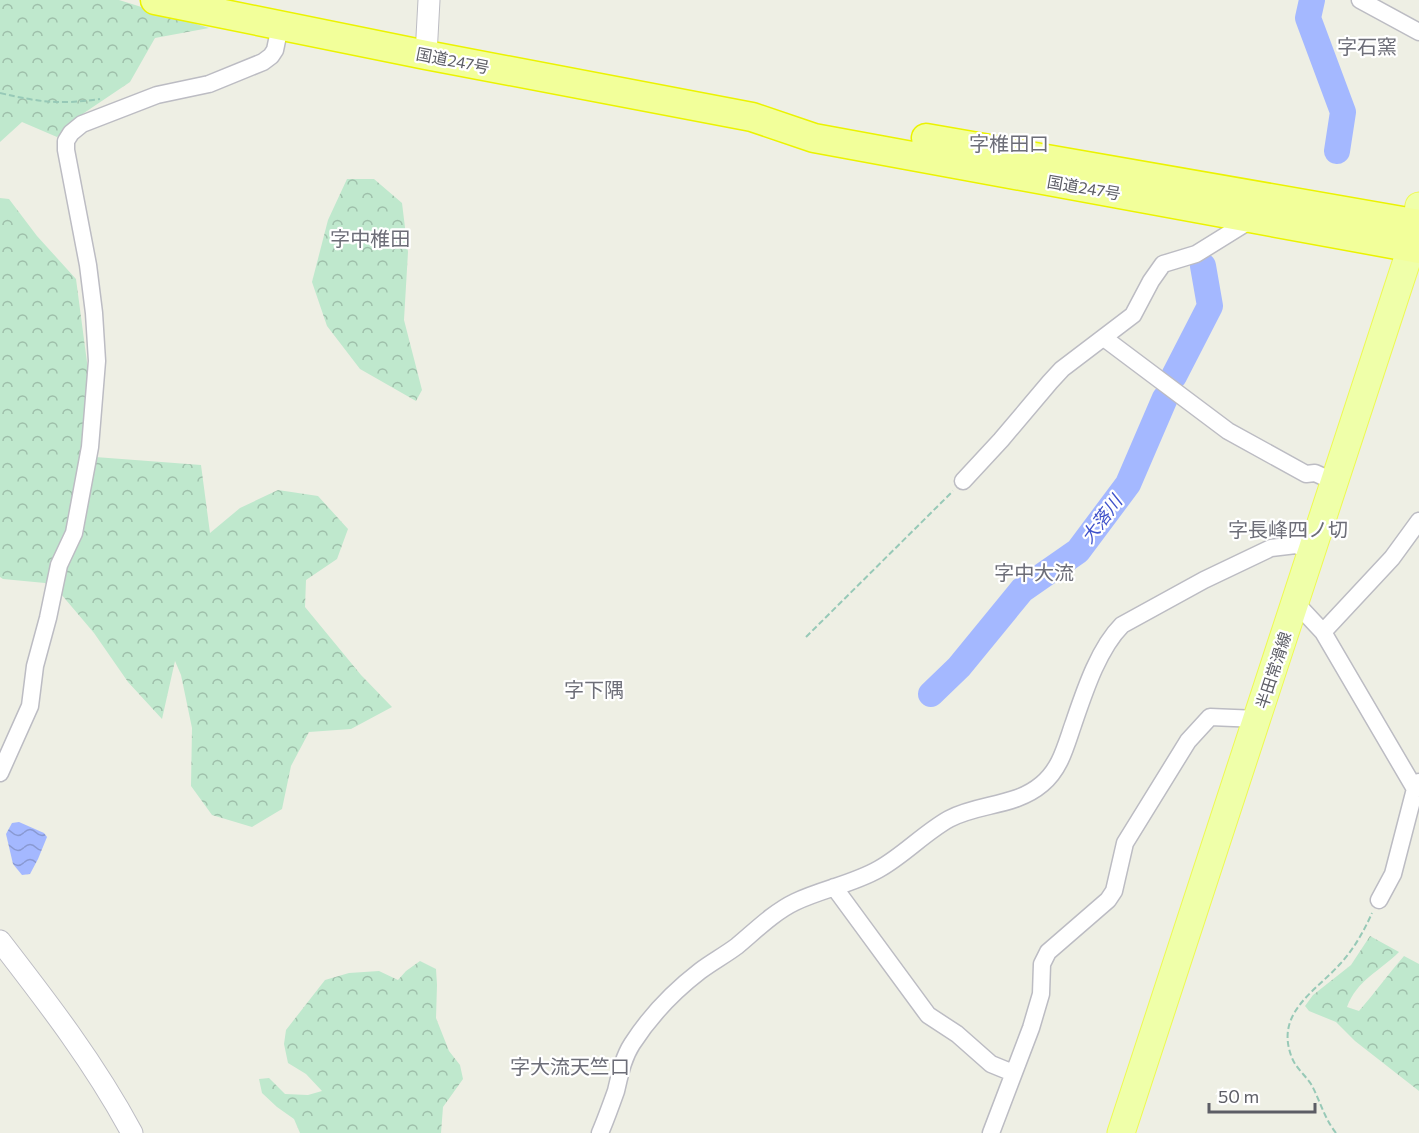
<svg xmlns="http://www.w3.org/2000/svg" width="1419" height="1133" font-family="Commissioner,'Noto Sans JP',sans-serif">
<style>
.forest{fill:url(#forest-crowns)}
.water{fill:url(#water-waves)}
.lines{fill:none;stroke-linecap:round;stroke-linejoin:round}
.river{stroke:#a4b8ff;stroke-width:26}
.minor-casing{stroke:#bcbcc3;stroke-width:19}
.tertiary-casing{stroke:#bcbcc3;stroke-width:23}
.primary-casing{stroke:#eefa52;stroke-width:29}
.trunk-casing{stroke:#ebf300;stroke-width:31}
.path{stroke:#97c9b7;stroke-width:2;stroke-dasharray:6 3;stroke-linecap:butt}
.minor{stroke:#fff;stroke-width:16}
.tertiary{stroke:#fff;stroke-width:21}
.primary{stroke:#efffa9;stroke-width:27}
.trunk{stroke:#f2ff9a;stroke-width:28}
.labels{text-anchor:middle;dominant-baseline:central;stroke-width:4.5;stroke-linejoin:round;paint-order:stroke}
.street-label{font-size:16px;fill:#5c5d65;stroke:#fff}
.water-label{font-size:18px;font-style:italic;fill:#3f52ca;stroke:#fff}
.quarter-label{font-size:20px;fill:#6d6e78;stroke:#fff}
</style>
<defs>
<pattern id="forest-crowns" width="20" height="18" patternUnits="userSpaceOnUse" patternTransform="scale(1.5)"><rect width="20" height="18" fill="#bfe8cd"/><path d="M2 6a3 3 0 1 1 6 0M12 15a3 3 0 1 1 6 0" fill="none" stroke="#9ebfaa"/></pattern>
<pattern id="water-waves" width="16" height="10" patternUnits="userSpaceOnUse" patternTransform="scale(1.5)"><rect width="16" height="10" fill="#a4b8ff"/><path d="M0 5q4-4 8 0t8 0" fill="none" stroke="#8999d2"/></pattern>
</defs>
<rect width="100%" height="100%" fill="#eeefe4"/>
<!-- forest -->
<path class="forest" d="M0,0h119l90,28 -54,10 -25,44 -46,31 -27,24 -35,-15 -22,20z
M347,179h27l28,24 6,49 -4,68 18,70 -6,11 -56,-32 -33,-43 -15,-44 16,-62z
M0,198l9,1 28,37 39,43 16,121 -10,56 119,9 9,68 30,-25 38,-18 40,6 30,33 -11,30 -31,21 -1,27 56,68 31,32 -41,22 -42,3 -18,34 -9,43 -30,18 -40,-12 -21,-29 1,-58 -11,-53 -6,-14 -13,58 -34,-37 -34,-49 -33,-39 -16,-11 -42,-4 -3,-2z
M1370,936l29,16c-19,19 -42,28 -52,55l12,4c16,-18 29,-37 45,-55l15,8v127l-64,-50 -19,-19 -27,-11 -4,-5 8,-11 38,-30z
M420,961l16,8 1,16 -1,33 13,33 11,14 3,14 -20,28 -2,26h-141l-6,-14 -17,-12 -15,-14 -3,-14 10,-1 16,16 23,1 14,-4 -16,-17 -18,-11 -4,-19 2,-14 39,-50 24,-7 30,-2 19,9 8,-9z"/>
<!-- water -->
<path class="water" d="M19,822l25,11 3,4 -9,22 -8,15 -8,1 -9,-11 -7,-30 6,-11z"/>
<g class="lines">
<!-- river -->
<path class="river" d="M1312,0l-4,18 35,94 -6,39
M1174,376l36,-70 -7,-40
M931,694l28,-27 63,-77 56,-39 50,-67 37,-86"/>
<defs>
<path id="minor" d="M1360,0l59,32
M1104,338l124,93 78,43 9,-1 20,9
M963,481l38,-41 49,-58 12,-13 71,-54 18,-34 12,-17 33,-10 50,-31 3,-6
M1295,602l28,30 92,157
M1323,632l69,-74 27,-37
M0,773l30,-67 5,-40 13,-48 11,-53 15,-32 16,-86 7,-86 -3,-48 -6,-48 -22,-115v-9l5,-8 11,-9 75,-29 52,-11 54,-22 8,-6 4,-6 5,-24
M834,887l94,128 29,19 34,30 22,9
M1379,900l14,-26 22,-85 4,-7
M600,1133c6,-14 11,-28 16,-42 4,-17 7,-33 16,-47 18,-28 42,-53 68,-73 12,-9 25,-16 37,-25 18,-15 37,-34 58,-44 27,-13 58,-18 84,-33 25,-14 45,-36 70,-50 30,-16 66,-12 93,-35 18,-15 23,-36 31,-59 11,-32 25,-76 49,-100l82,-45 67,-32 25,-3 15,6
M991,1133l40,-105 10,-34 1,-30 6,-12 60,-52 6,-9 11,-48 63,-102 22,-24 48,2"/>
<path id="tertiary" d="M426,55l3,-55
M0,941c48,62 95,123 132,192"/>
<path id="primary" d="M1121,1133l290,-885 8,-42"/>
<path id="trunk" d="M155,0l271,55 326,62 62,21 605,111
M926,138l493,86"/>
</defs>
<!-- minor casing -->
<use href="#minor" class="minor-casing"/>
<!-- tertiary casing -->
<use href="#tertiary" class="tertiary-casing"/>
<!-- primary casing -->
<use href="#primary" class="primary-casing"/>
<!-- trunk casing -->
<use href="#trunk" class="trunk-casing"/>
<!-- path -->
<path class="path" d="M0,93c39,9 59,12 100,6
M806,637l147,-146
M1336,1133c-12,-15 -16,-33 -25,-49 -6,-9 -15,-16 -19,-26 -18,-45 23,-66 48,-94 14,-15 24,-33 32,-51"/>
<!-- minor -->
<use href="#minor" class="minor"/>
<!-- tertiary -->
<use href="#tertiary" class="tertiary"/>
<!-- primary -->
<use href="#primary" class="primary"/>
<!-- trunk -->
<use href="#trunk" class="trunk"/>
</g>
<g class="labels">
<!-- street labels -->
<g class="street-label">
<text transform="translate(453 60) rotate(11)">国道247号</text>
<text transform="translate(1084 187) rotate(10)">国道247号</text>
<text transform="translate(1273 670) rotate(-72)">半田常滑線</text>
</g>
<!-- water labels -->
<g class="water-label">
<text transform="translate(1101 519) rotate(-53)">大落川</text>
</g>
<!-- quarter labels -->
<g class="quarter-label">
<text x="1367" y="46">字石窯</text>
<text x="1009" y="143">字椎田口</text>
<text x="370" y="238">字中椎田</text>
<text x="1288" y="529">字長峰四ノ切</text>
<text x="1034" y="572">字中大流</text>
<text x="594" y="689">字下隅</text>
<text x="570" y="1066">字大流天竺口</text>
</g>
</g>
<!-- scale -->
<path d="M1209 1103v9h106v-9" fill="none" stroke="#5c5d65" stroke-width="3"/>
<text x="1218" y="1103" font-size="18" fill="#5c5d65" stroke="#ffffff" stroke-width="4.5" paint-order="stroke">50 m</text>
</svg>
